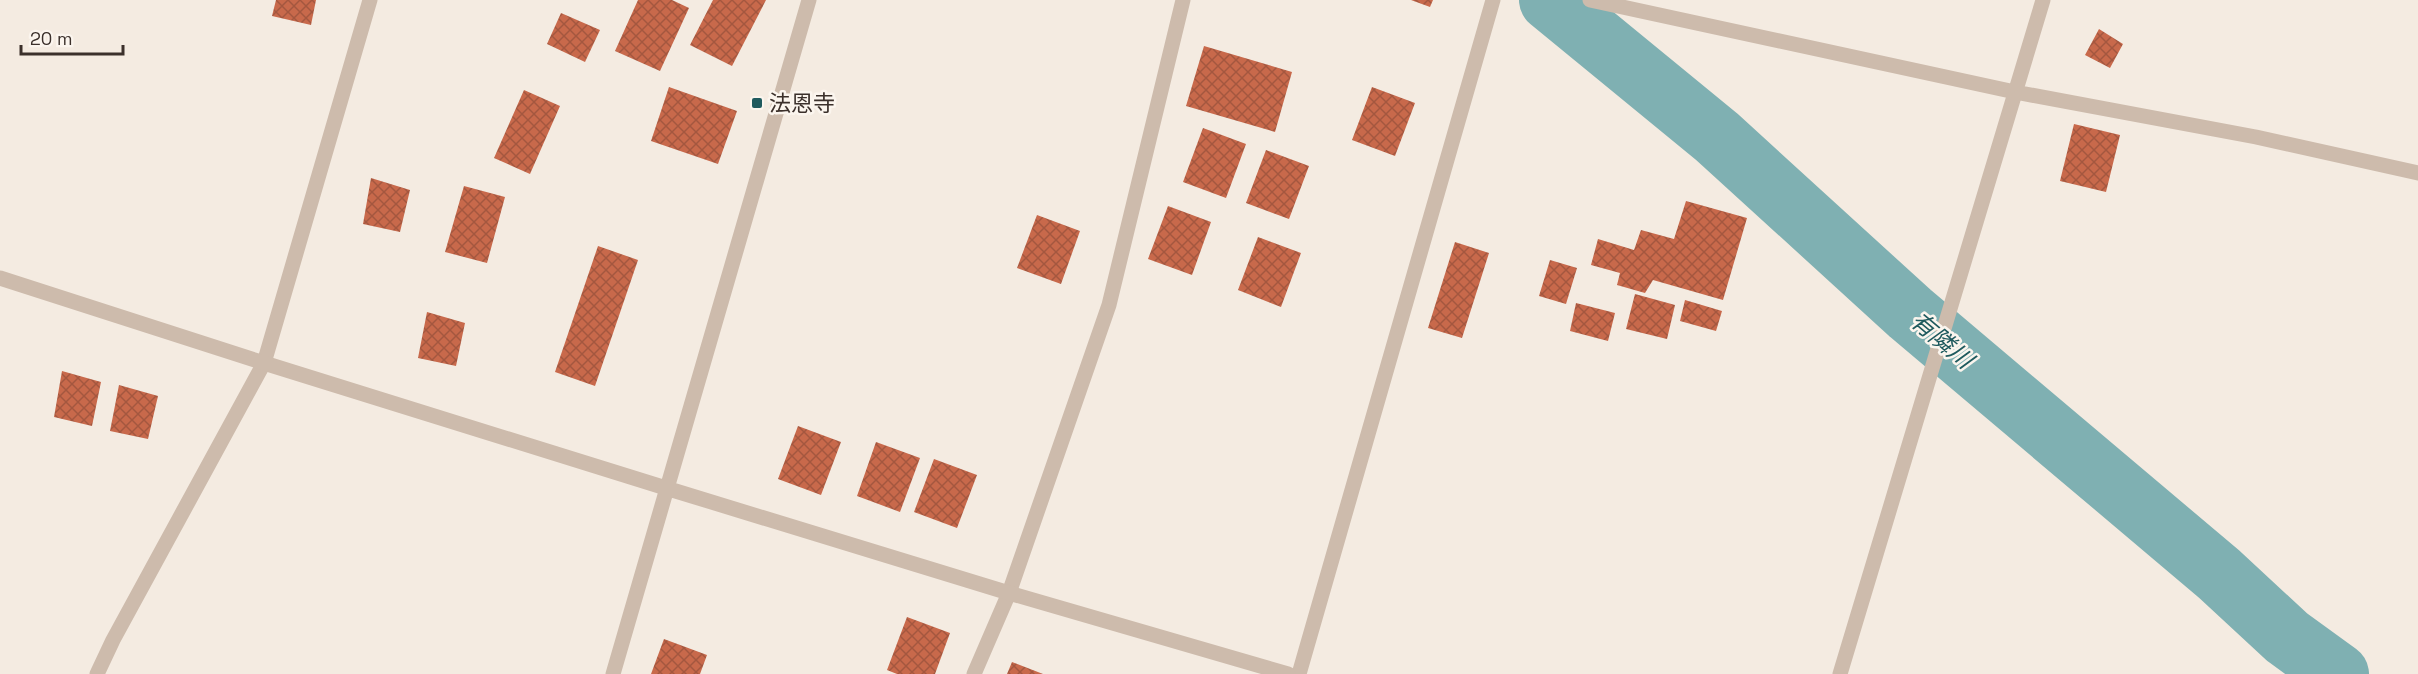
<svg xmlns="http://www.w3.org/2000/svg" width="2418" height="674" font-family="'Space Grotesk','Noto Sans JP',sans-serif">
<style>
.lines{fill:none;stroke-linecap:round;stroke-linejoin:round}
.river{stroke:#7fb0b2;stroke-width:62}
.building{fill:url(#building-cross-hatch)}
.minor{stroke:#cdbbac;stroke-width:15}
.tertiary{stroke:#cdbbac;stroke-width:15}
.poi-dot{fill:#1f5a5e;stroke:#fbf5ee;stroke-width:2}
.labels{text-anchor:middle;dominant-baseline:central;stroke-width:5;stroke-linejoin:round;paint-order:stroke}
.poi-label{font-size:22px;fill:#3b302b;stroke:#fbf5ee;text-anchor:start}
.water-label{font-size:24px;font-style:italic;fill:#1f5a5e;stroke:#fbf5ee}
</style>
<defs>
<pattern id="building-cross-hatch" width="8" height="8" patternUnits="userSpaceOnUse" patternTransform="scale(1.5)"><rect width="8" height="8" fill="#c8694b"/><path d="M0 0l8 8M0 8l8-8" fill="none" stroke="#a4573f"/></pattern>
</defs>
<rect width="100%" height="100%" fill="#f4ebe1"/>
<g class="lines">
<!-- river -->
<path class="river" d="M1550,0l167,137 193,176 309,261 68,63 51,37"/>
</g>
<!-- building -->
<path class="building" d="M276,0h40l-5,25 -39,-9z
M638,0h34l17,8 -29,63 -45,-20z
M713,0h53l-34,66 -42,-21z
M1411,0h22l-3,7z
M561,13l39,17 -15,32 -38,-18z
M2099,29l24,15 -13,24 -25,-13z
M1204,46l88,26 -17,60 -89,-26z
M669,87l68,24 -19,53 -67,-23z
M1372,87l43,16 -20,53 -43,-16z
M524,90l36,16 -30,68 -36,-16z
M2074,124l46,11 -14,57 -46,-11z
M1203,128l43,16 -20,54 -43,-16z
M1266,150l43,16 -20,53 -43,-16z
M371,178l39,12 -10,42 -37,-8z
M464,186l41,11 -18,66 -42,-11z
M1686,201l61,17 -24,82 -70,-20 -8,13 -28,-8 3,-12 -29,-8 7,-26 36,11 7,-20 33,9z
M1168,206l43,16 -19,53 -44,-16z
M1037,215l43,16 -19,53 -44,-16z
M1258,237l43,16 -20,54 -43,-17z
M1455,242l34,11 -27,85 -34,-10z
M598,246l40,14 -43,126 -40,-14z
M1550,260l27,8 -11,36 -27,-8z
M1635,294l40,11 -8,34 -41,-10z
M1685,300l37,11 -6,20 -36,-10z
M1576,303l39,10 -7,28 -38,-10z
M427,312l38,11 -9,43 -38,-8z
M62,371l39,11 -9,44 -38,-9z
M119,385l39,11 -10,43 -38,-8z
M798,426l43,16 -20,53 -43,-16z
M876,442l44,16 -20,54 -43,-16z
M934,459l43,16 -20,53 -43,-16z
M907,617l43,16 -15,41h-38l-10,-4z
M664,639l43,16 -7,19h-49z
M1012,662l31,12h-36z"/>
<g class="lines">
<!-- minor -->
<path class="minor" d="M1590,0l425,92 241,45 162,36
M97,674l16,-34 151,-277 106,-363
M974,674l35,-81 100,-288 74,-305
M1299,674l194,-674
M1840,674l203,-674"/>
<!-- tertiary -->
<path class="tertiary" d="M0,278l264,85 405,126 340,104 279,81
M613,674l196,-674"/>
</g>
<!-- markers -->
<rect class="poi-dot" x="751" y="97" width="12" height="12" rx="3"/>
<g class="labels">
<!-- poi labels -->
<g class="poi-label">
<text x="769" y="103">法恩寺</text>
</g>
<!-- water labels -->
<g class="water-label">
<text transform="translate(1942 340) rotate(40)">有隣川</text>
</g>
</g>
<!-- scale -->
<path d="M21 45v9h102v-9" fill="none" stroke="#3b302b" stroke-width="3"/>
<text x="30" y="45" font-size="18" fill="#3b302b" stroke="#fbf5ee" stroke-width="4.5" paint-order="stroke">20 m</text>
</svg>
